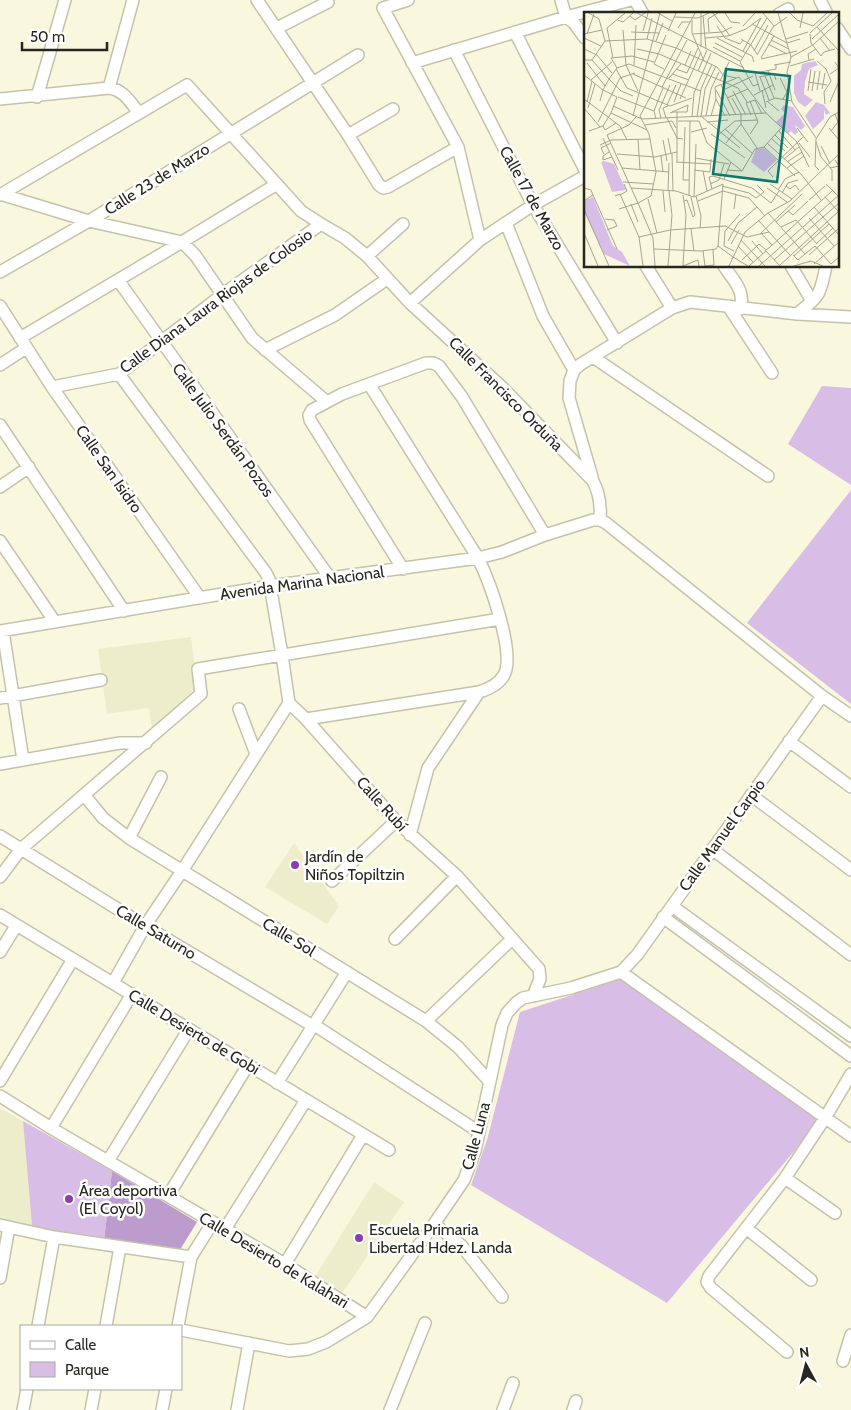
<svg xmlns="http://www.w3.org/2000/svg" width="851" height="1410" font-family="Cabin,sans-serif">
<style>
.built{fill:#eeedcb}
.green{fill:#d8bde7}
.water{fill:#bb9ccd}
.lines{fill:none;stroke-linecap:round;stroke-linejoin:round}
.minor-casing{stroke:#c4c3aa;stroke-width:14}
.minor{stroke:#fff;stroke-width:11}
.poi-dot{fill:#8b3eaf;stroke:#fff;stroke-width:2}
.labels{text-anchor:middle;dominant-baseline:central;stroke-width:5;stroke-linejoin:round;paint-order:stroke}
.street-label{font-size:16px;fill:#27271d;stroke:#fff}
.poi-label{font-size:16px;fill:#27271d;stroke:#fff;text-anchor:start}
.inset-road{fill:none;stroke:#a5a491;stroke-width:1}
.view{fill:#0f766e;fill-opacity:0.15;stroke:#0f766e;stroke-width:2.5}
.inset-edge{fill:none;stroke:#27271d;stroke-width:2.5}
</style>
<rect width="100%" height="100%" fill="#f9f8de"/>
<!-- built -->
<path class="built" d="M191,637l7,53 -46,40 -3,-22 -42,6 -9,-65z
M294,843l45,63 -12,18 -62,-37z
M0,1108l23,13 9,105 -32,-6z
M374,1182l30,20 -61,90 -27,-17z"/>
<!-- green -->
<path class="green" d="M822,386l29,2v97l-63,-41z
M851,490v214l-104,-81z
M621,979l200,140 -154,184 -196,-118 16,-45 33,-128z
M23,1121l89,50 -8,70 -72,-15z"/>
<!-- water -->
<path class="water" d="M112,1171l85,51 -19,31 -74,-12z"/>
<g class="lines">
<defs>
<path id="minor" d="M257,0l91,135 31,50 4,3 5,-1 70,-40
M408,0l-25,8 75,139 22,93
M561,0l5,17 8,6 11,15
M635,0l8,14
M820,0l7,14
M779,14l9,-5
M277,28l51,-26
M837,28l14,21
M515,32l70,138
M454,50l79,155 84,138
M412,63l154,-46 65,-17
M109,88l24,-88
M37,97l28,-97
M0,99l109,-11c15,2 21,14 30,25
M348,135l45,-26
M0,194l89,27 93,21 13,13 57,83 75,64
M0,195l187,-110 114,126 20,13 24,14 22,18 43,47 94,86 89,92c7,13 8,25 7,39
M506,223l37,93 31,54
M367,256l36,-32
M646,266l26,42
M724,266c9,14 22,25 16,43
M791,266l21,35
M0,272l89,-51 269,-166
M118,280l212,298
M410,303l70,-63 53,-35 52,-29
M0,306l52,81 148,211
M728,306l44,67
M797,314c23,-19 23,-18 29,-48
M20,338l162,-96 95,-58
M265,350l70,-35 52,-36
M593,357l175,119
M0,365l26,-17
M119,374l147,199 3,6 13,76 7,48 17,16 90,102 61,55 82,93 1,10 -7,17
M52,387l67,-13 103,-79 99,-71
M0,425l124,186
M592,477l-23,-79 1,-17 4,-11 7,-6 91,-56 18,-6 107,12 54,3
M0,487l29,-20
M600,520l6,3 216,173 29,20
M0,541l55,81
M403,569l-93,-149 -1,-5 3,-5 30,-16 84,-31h7l6,3 23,31 83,138
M0,631l270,-45 208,-28 24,-6 43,-17 48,-15h7
M3,631l20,129
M0,698l101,-18
M239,709l17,45
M306,719l173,-27c10,-3 20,-8 25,-17 12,-22 -15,-95 -26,-117l-109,-174
M789,741l62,46
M0,764l120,-21h26
M751,795l100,75
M85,796l18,22 26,20 297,183 32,26 32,35
M410,835l18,-67 51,-76
M0,836l145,90 168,100
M129,838l32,-61
M712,849l139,106
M0,877l21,-28 180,-155 -3,-25 302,-50
M332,881l64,-60
M672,906l179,130
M0,915l389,235
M663,917l188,139
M395,939l62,-63
M0,952l16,-26
M621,972l16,-17 185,-259
M621,972l230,164
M113,983l32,-57 37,-55 107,-168
M426,1021l86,-82
M319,1028l160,104
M0,1081l73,-122
M277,1083l70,-111
M0,1096l51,32 234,136 82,53
M51,1128l81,-134
M108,1161l81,-132
M785,1178l50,35
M168,1196l80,-131
M434,1224l27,21 41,52
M0,1225l54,12 137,20
M746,1228l65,52
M225,1229l81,-129
M285,1264l78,-129
M0,1278l9,-51
M38,1326l16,-89
M106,1326l14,-79
M178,1326l13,-69 22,-35
M181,1330l108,21 19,-2 18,-7 41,-25 67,-93 30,-44 11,-29 27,-126 5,-12 9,-10 7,-5 48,-10 50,-16
M787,1352l-76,-64 -4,-6 2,-6 76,-98 40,-60 26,-44
M843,1361l8,-26
M23,1410l4,-21
M91,1410l4,-21
M162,1410l4,-21
M237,1410l12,-67
M390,1410l35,-87
M503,1410l10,-27
M573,1410l3,-9"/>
</defs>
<!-- minor casing -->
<use href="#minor" class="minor-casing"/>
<!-- minor -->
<use href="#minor" class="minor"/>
</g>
<!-- markers -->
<g class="poi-dot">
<circle cx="295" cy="865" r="5"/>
<circle cx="69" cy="1199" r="5"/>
<circle cx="359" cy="1238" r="5"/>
</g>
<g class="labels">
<!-- street labels -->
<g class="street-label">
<text transform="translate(157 179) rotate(-32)">Calle 23 de Marzo</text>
<text transform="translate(532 198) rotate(61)">Calle 17 de Marzo</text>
<text transform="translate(216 301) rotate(-36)">Calle Diana Laura Riojas de Colosio</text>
<text transform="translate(506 394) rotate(45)">Calle Francisco Orduña</text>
<text transform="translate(223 430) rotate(54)">Calle Julio Serdán Pozos</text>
<text transform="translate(109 469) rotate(55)">Calle San Isidro</text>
<text transform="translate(302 583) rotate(-8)">Avenida Marina Nacional</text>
<text transform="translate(382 804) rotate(48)">Calle Rubí</text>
<text transform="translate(722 835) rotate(-54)">Calle Manuel Carpio</text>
<text transform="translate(156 932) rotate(31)">Calle Saturno</text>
<text transform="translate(289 937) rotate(31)">Calle Sol</text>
<text transform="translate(194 1032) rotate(31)">Calle Desierto de Gobi</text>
<text transform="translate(476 1136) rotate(-75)">Calle Luna</text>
<text transform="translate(274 1260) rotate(31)">Calle Desierto de Kalahari</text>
</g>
<!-- poi labels -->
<g class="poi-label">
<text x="305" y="856">Jardín de<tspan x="305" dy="18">Niños Topiltzin</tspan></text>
<text x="79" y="1190">Área deportiva<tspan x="79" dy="18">(El Coyol)</tspan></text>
<text x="369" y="1229">Escuela Primaria<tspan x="369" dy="18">Libertad Hdez. Landa</tspan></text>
</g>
</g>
<!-- overview -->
<g transform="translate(584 12)">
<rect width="255" height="255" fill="#f9f8de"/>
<path d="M231,49l3,4 -9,4 -4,13 -1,12 9,6 -8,7 -7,-5 -4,-9v-17l7,-6 1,-6zM232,90l8,3 6,8 -4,2 -2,-5v9l-11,10 -8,-13zM200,93l9,2 12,19 -4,4 -6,-5 3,7 -3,3 -4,-4 -3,3 -12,-12 9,-9 -4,-4zM180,136l13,12 -13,12 -13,-10 5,-13zM20,149l10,3 12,26 -14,2 -11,-30zM9,185l20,49 9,6 8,14 -26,-12 -20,-42v-11z" fill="#d8bde7"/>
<path class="inset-road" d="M5,1l10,6 6,22M53,1l107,55M74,1l14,8M129,1l17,23M141,1l6,9 9,1M179,1l11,13M194,1l13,44 -4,15 5,30 24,36M206,1l7,7 16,6 14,-13M46,4l5,4 10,-7M119,4l3,33M90,5l24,1 11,-5M34,8l5,2 10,-9M108,8v13l12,28M168,12l35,19 13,-4M133,14l8,12 15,6 3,-4M159,14l12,-13M233,15l22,24M94,16l4,-6h8M216,16l3,-15M39,18l3,35 12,26M59,19l5,-18M84,19l8,-18M47,20l28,1M125,20l-1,-13 10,-6M226,21l22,-20M0,22l18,-4M3,22l7,-20M109,22l29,-2 10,-5M226,22l1,9 10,13M0,26l17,8M121,26l23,-2 18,-7 15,-11M133,26l35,18 2,6M236,26l10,13M63,27l5,-21M157,27l10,6 6,9M202,27l22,-7M228,27l27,-25M187,28l18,9M72,29l7,-18M131,31l27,14M184,32l19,10M117,35v-34M129,35l27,14M92,36l41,19 6,8 13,3M0,37l13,6 15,18M53,37l22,5 79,34 9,14M159,39l18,-33M170,39l14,-26M173,43l16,-28 14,-10M237,44l3,-4 11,-3M207,45l22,-12 26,-24M29,46l-6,-30 18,-15M177,46l13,-22M177,47l36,-8M0,48h8l13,-19 42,-2 29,9M8,48l17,19 -6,11 14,7 -6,16 36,17M225,48l-1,-6 8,-5M233,49l9,8 5,12M3,51l18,23M50,53l2,-40M101,53l6,-14M190,53l17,-3M206,54l24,-7M33,56l-6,-10 21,-2 22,6M32,57l11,19 43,18M80,57l-10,-5 12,-29M92,57l11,4 11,-25M114,59l9,-21M184,59l7,19M49,62l53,24M88,62l17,6M246,62l9,-6 -4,-6M0,63l19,15 -3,11M181,64l9,22M175,65l15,-3 2,6M176,65l9,23M85,66l12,-14M196,66l7,14 -4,7M7,68l21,-18M136,69l9,-19M224,70l19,3M175,72l-6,2 -13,-24 27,-44M137,73l15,30M78,75l25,-47M238,77l3,-16M132,78l14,26M139,78l30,-14M178,78l4,18M233,78l3,-19M149,79l13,24M176,79l-5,-18 21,-4v-5M224,79l3,-22M228,79l3,-20M170,83l19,-10M49,84l-12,-5 -12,-12 8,-11 12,-4 72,27M34,85l36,14M143,86l21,-9M148,86l9,16v10l16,24M0,87l36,27 7,14M96,87l21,-47M183,89l12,10M3,90l5,-21M90,90l7,-18M182,90l9,-4 17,3M246,90l9,-21M241,92l-1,-12 7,-11M83,93l9,-20M29,94l29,13 124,-6M86,94l22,-8M0,96l16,19M4,96l7,-24M88,100h15l1,-7M86,101l18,-8M167,103l-5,-12 9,-3 7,14M49,104l27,-103M122,104l5,-27 8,-17M127,104l5,-17M141,104l-9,-17 -1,-12 24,-10 27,36 31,29 12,25M108,105l2,-24 17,-40M113,105l4,-28 11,-25M117,105l4,-28 11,-23M118,105l38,31M77,106l-2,-8 11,-25M82,106l-3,-10 5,-2M83,106l10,20 6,1M72,107l-2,-8 9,-23M94,109h21l8,22 35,28M14,110l22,-44 15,-5M123,110l21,-2M61,113l27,-4 4,7M19,114l2,4 11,-7M101,115l-2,53h6M213,116l11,14M245,116l10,12M141,117l28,25M5,119l14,-5 8,-13M195,119l16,19M247,119l7,-9 -3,-8M107,120l16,-4M127,122l34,24M166,122l8,-12 -8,-21M191,123l13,13M133,124l18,-15 23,-1M19,126l15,32M84,126l3,15M54,127l2,31M188,127l13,12M79,128l4,21M232,130l5,15 11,13v11M142,131l15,-19M183,131l34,31 20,26M215,131l11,14M16,133l11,-5 39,-1M237,134l9,18M180,135l31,29M180,135l17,-19M25,140l-6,4v4l9,-3M20,142l-3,-6 10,-5M33,142l38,3 22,-5M88,142l1,37M77,144l2,16M111,146l34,6M200,147l15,-12M92,150l34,2M93,150v-50M203,150l15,-10M38,156l47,4M203,156l17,-12M246,156l9,-2 -4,-6M110,158l16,2 1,-13M143,158l15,1 13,-22 9,-2M235,158l-4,-4 1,-27 14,-22 9,-5M119,159l4,20M189,165l-5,-6 36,-35M140,167l7,-17M39,170l31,2M126,172l9,-4 5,-16M186,172l22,15M242,172l12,12M138,174l27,7 7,5 8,-6 -7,-7M202,174l4,3 5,-4 4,5M0,176l7,2 2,5 -9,6M47,176l45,3 18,6 29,-13M183,176l20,14M128,177l-3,-12 4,-1 39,12 19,15 8,-12M194,178l7,-11 14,-7M79,179l2,21M84,179l1,-28M198,181l6,-10 10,-3M9,183l24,54M36,183l7,-4 -3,-7M31,184l5,-2 19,43 4,29M105,184l1,-75M112,184l5,20 -1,12M110,185l2,-53M241,185l14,15M64,187l9,34M225,188l16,-14M100,189l3,-1 6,17 2,-2 -4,-18M114,189l25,-10 26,7 16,18M47,192l7,18M230,195l25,28M0,197l25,57M35,197l19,-6 -31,-68 22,-10 7,-8M150,197l2,-15M204,199l5,4 15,-14M184,201l22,-12 49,-47M225,206l25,28M21,207l9,1 3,6 -10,4M175,209l31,34M192,210l19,-17M197,215l15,-7 21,24M107,217l3,22M0,221l14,33M177,221l11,12M176,222l42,-40M55,225l31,-7 55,-4 22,11 22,-5M157,228l24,26M144,229l10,-18 19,-16M168,229l11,13M147,232l8,-14M232,232l17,-16M134,234l5,-62M154,234l15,16M70,237l47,2 15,-2M132,237l2,-3 15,11M181,238l15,16M119,239l2,15 9,-1 -1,-15M150,239l-10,-5 1,-15 15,-17M209,243l5,5 7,-6M225,243l30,-27M210,244l35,-32M149,245l15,9M158,248l17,-16 7,6 4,-3 62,-56M190,248l65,-57M230,252l25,-22M71,254l-2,-28 -15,-35 13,-7 5,-24 -7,-38 -9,-18 55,-103M84,254l4,-51 -3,-24M99,254l3,-51 -3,-20M99,254l15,-6 1,6M145,254l16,-34 23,-19 37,41 10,-8 16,18 8,-7M165,254l17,-15M175,254l80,-71M195,254l60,-55M210,254l17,-5 12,5"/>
<path class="view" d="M142,57l64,7 -13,106 -64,-8z"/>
<rect width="255" height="255" class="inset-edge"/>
</g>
<!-- legend -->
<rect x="20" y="1325" width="162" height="65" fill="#ffffff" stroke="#a9a9a5"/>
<rect x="30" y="1341" width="25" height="8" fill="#ffffff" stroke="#a9a9a5"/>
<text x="65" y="1350" font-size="15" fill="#27271d">Calle</text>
<rect x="30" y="1362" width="25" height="15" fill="#d8bde7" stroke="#a9a9a5"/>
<text x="65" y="1375" font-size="15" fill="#27271d">Parque</text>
<!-- north arrow -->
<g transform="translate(806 1365) rotate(353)" stroke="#ffffff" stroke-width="4" paint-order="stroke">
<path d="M0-4L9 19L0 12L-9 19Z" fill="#27271d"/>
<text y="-8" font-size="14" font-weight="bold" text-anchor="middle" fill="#27271d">N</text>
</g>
<!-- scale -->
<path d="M22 42v8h85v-8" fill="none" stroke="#27271d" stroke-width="2.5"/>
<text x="30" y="42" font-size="15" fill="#27271d" stroke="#ffffff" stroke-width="4" paint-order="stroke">50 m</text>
</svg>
